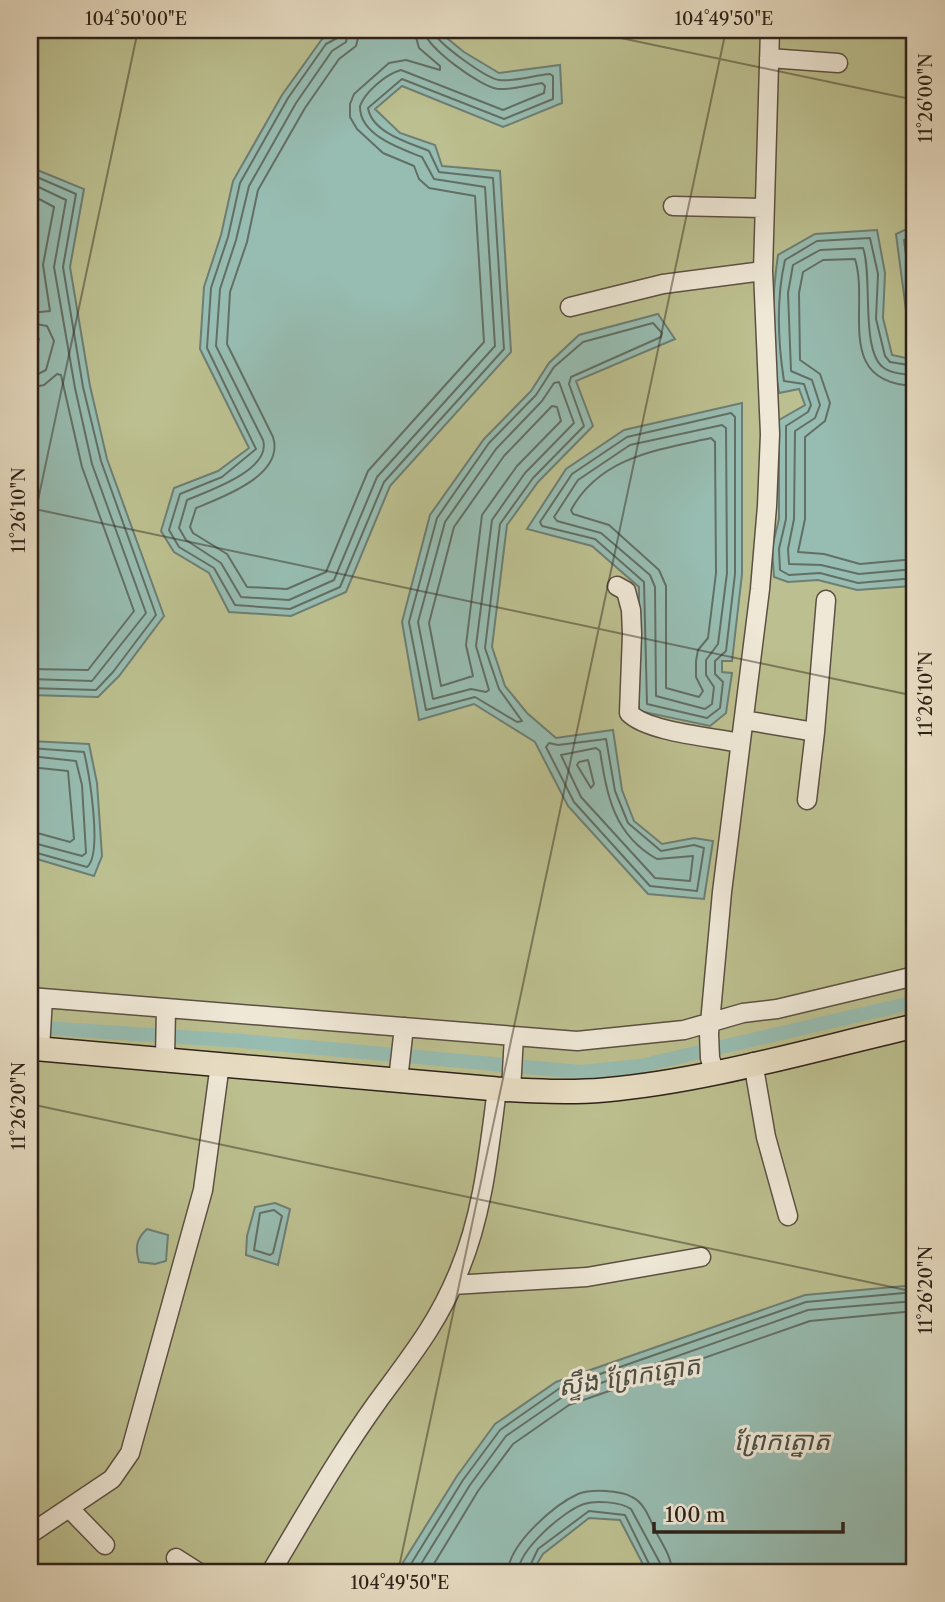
<svg xmlns="http://www.w3.org/2000/svg" width="945" height="1602" font-family="'Libre Caslon Text','Noto Sans Khmer',serif">
<style>
.green{fill:#bcbf8f;stroke:#747054;stroke-width:2}
.water{fill:#97bcb1;stroke:#6d7e74;stroke-width:2}
.lines{fill:none;stroke-linecap:round;stroke-linejoin:round}
.shore{stroke:#626f65;stroke-width:2}
.canal{stroke:#97bcb1;stroke-width:14}
.minor-casing{stroke:#5c5043;stroke-width:21}
.major-casing{stroke:#2d2219;stroke-width:26}
.minor{stroke:#efe8d7;stroke-width:18}
.major{stroke:#e7dcc2;stroke-width:23}
.ticks{fill:none;stroke:#2d2219;stroke-width:2;stroke-opacity:0.45}
.labels{text-anchor:middle;dominant-baseline:central;stroke-width:6;stroke-linejoin:round;paint-order:stroke}
.water-label{font-size:26px;font-style:italic;fill:#4d5047;stroke:#efe8d7}
.neatline{fill:none;stroke:#2d2219;stroke-width:2.5}
.ticks-label{font-size:18px;text-anchor:middle;fill:#2d2219}
</style>
<rect width="100%" height="100%" fill="#e7dcc2"/>
<filter id="stains"><feTurbulence type="fractalNoise" baseFrequency=".00286" numOctaves="4"/><feColorMatrix values="0 0 0 0 .2 0 0 0 0 .09 0 0 0 0 .02 0 0 0 .5 -.17"/></filter>
<radialGradient id="worn" r=".72"><stop offset=".6" stop-color="#630" stop-opacity="0"/><stop offset="1" stop-color="#630" stop-opacity=".3"/></radialGradient>
<!-- green -->
<path class="green" d="M30,30h885v1542h-885z"/>
<!-- water -->
<path class="water" d="M339,30h98l27,22 35,21 61,-8 2,38 -59,24 -101,-41 -27,23 25,24 35,12 7,21 58,5 11,181 -121,134 -44,106 -55,24 -62,-4 -20,-39 -35,-21 -13,-21 13,-43 44,-17 31,-23 -49,-99 4,-62 17,-52 12,-54 49,-86 40,-56z
M30,167l54,22 -14,78 20,119 17,73 57,157 -45,60 -21,21 -68,-2v-319l9,-37h-9z
M915,225v106l-6,2 -13,-99z
M877,230l8,43 -2,45 9,37 23,5v209l-3,17 -55,4 -39,-10 -30,2 -14,-5 -2,-29 7,-29v-99l26,-15 -6,-16 -20,4c-8,-47 -8,-91 -1,-138l37,-21z
M658,314l17,25 -99,42 17,45 -55,56 -31,43 -15,122 13,39 22,27 29,25 57,-8 9,60 12,31 28,23 32,-6 19,3 -9,58 -56,-5 -80,-88 -33,-64 -61,-38 -55,16 -17,-98 28,-107 54,-76 47,-48 18,-28 30,-28z
M742,403v171l-10,87h-10v11l10,1 -6,40 -16,13 -71,-15v-124l-47,-41 -65,-17 39,-60 58,-39z
M30,741l59,3 8,39 5,73 -8,20 -64,-19z
M275,1203l15,6 -12,56 -32,-10 1,-19 8,-29z
M147,1229l21,6 -2,26 -11,3 -16,-2c-4,-14 -3,-23 8,-33z
M915,1285v287h-268l-27,-52 -31,-2 -46,36 -11,18h-135l60,-96 38,-52 61,-42 249,-87z"/>
<g class="lines">
<!-- shore -->
<path class="shore" d="M340,30l-1,7 -13,7 -38,54 -48,85 -12,54 -17,51 -4,60 49,101 -34,28 -42,17 -11,36 10,17 35,21 21,37 55,4 50,-22 44,-105 120,-133 -11,-171 -54,-6 -10,-21c-19,-8 -57,-18 -61,-43l34,-29 102,40 49,-20v-23l-3,-2c-15,1 -36,8 -51,6 -13,-2 -64,-38 -66,-50
M349,30l-3,12 -14,9 -36,52 -47,83 -13,54 -16,49 -4,57 47,94c9,30 -55,51 -76,60l-8,28 7,12 35,23 20,34 48,3 45,-20 43,-103 118,-131 -10,-159 -51,-8 -12,-22c-21,-8 -63,-22 -62,-51 5,-14 26,-32 41,-36l102,40 41,-17 1,-7 -3,-3c-14,2 -30,7 -44,6 -17,-2 -73,-42 -74,-59
M360,30l-4,16 -17,13 -34,49 -47,82 -11,52 -17,50 -3,52 46,93c12,38 -50,60 -77,71l-6,19 3,6 34,21 20,33 40,2 39,-17 42,-101 116,-129 -9,-146 -46,-8 -10,-9 -5,-13 -31,-13 -26,-24 -7,-12v-13l4,-10 35,-31 17,-3 34,10v-4l-21,-18 -5,-18
M30,174l46,20 -13,73 20,120 18,74 55,154 -43,57 -17,18 -66,-2
M30,183l36,17 -12,67 21,121 17,76 54,149 -54,68 -62,-2
M30,194l24,13 -11,58 7,46 -20,2
M915,233l-11,7 11,83
M30,323l17,3 7,15 -8,29 -16,8
M653,323l9,10 -1,4 -90,40 -2,7 15,42 -51,52 -33,46 -15,124 14,41 23,32 -5,1 -42,-25 -49,13 -17,-88 28,-104 52,-75 47,-48 18,-28 29,-25z
M915,366l-25,-4 -5,-6 -9,-37 2,-45 -8,-36 -53,3 -32,19c-9,39 -7,82 -1,121l20,3 7,21 -3,7 -22,14v93l-7,30 1,21 9,5 31,-2 38,10 57,-5
M915,375c-9,0 -24,-2 -31,-7 -24,-16 -11,-93 -21,-120l-43,2 -27,15 -5,28 3,78 21,9 8,25 -5,13 -20,13 -1,88 -6,30 1,15 32,1 38,9 56,-5
M559,382l15,41 -49,50 -33,47 -16,126 13,44 -3,2 -15,-3 -38,10 -15,-77 27,-100 51,-73 46,-48 12,-18z
M915,386c-82,-3 -45,-79 -60,-127l-32,1 -20,12 -4,21 1,67 20,14 10,29 -5,18 -20,16v82l-7,33 26,2 36,10 55,-5
M30,388l14,-3 13,-11 4,1 21,92 52,144 -46,59 -58,-1
M552,406l5,1 4,14 -44,45 -35,49 -16,130 7,31 -32,10 -12,-63 25,-96 50,-71z
M731,413l4,4v157l-9,77 -11,10v13l8,8 -3,26 -13,10 -60,-14 -3,-122 -49,-43 -53,-13 -2,-4 32,-48 55,-37z
M722,425l4,3 1,145 -9,71 -12,16v15l8,12 -2,17 -7,5 -49,-13 -1,-109 -5,-12 -49,-42 -44,-12 -3,-4 24,-37 52,-35z
M711,438l4,4 1,131 -8,65 -10,12 -2,11v16l7,14 -4,6 -33,-9v-102l-7,-16 -50,-45 -36,-11 -2,-4c29,-53 86,-60 140,-72z
M606,739l9,52 13,32 33,28 33,-6 10,3 -7,43 -47,-5 -76,-84 -28,-55 3,-4 9,2z
M30,748l54,4c5,21 19,102 3,115l-57,-16
M596,748l4,3c7,45 14,84 57,108l36,-3 -3,25 -35,-3 -74,-81 -20,-42z
M30,756l46,5 6,24 4,68 -4,3 -52,-14
M588,760l6,24 -3,4 -14,-23 2,-3z
M30,767l38,4 6,68 -4,3 -40,-11
M274,1210l8,6 -9,37 -3,2 -16,-5 6,-37z
M406,1572l57,-92 37,-50 60,-42 246,-86 109,-10
M416,1572l54,-87 36,-49 58,-40 244,-86 107,-9
M429,1572l49,-81 35,-47 56,-39 241,-84 105,-10
M508,1572c1,-28 46,-67 70,-78 13,-5 42,-4 54,3 13,6 18,23 24,35 7,13 16,26 16,40
M518,1572c1,-22 45,-61 66,-68 12,-4 37,-2 47,5l29,54 2,9
M527,1572l11,-23 51,-38 36,4 28,57"/>
<!-- canal -->
<path class="canal" d="M30,1027l212,14 338,31 60,-6 275,-64"/>
<defs>
<path id="minor" d="M769,58l69,5
M673,206l90,2
M570,307l93,-23 100,-13
M617,586l9,5 5,19 1,24 -3,79c19,19 82,24 110,30
M744,720l71,12 11,-132
M807,800l8,-68
M30,997l547,44 107,-11 59,-17 34,-4 138,-33
M40,1049l3,-51
M165,1059l1,-51
M753,1062l13,75 22,79
M714,1071l-4,-13 -1,-24 13,-142 38,-303 7,-83 3,-72 -7,-163 7,-241
M398,1080l6,-53
M511,1090l3,-54
M453,1285l134,-8 114,-20
M69,1508l36,37
M30,1534l82,-55 18,-26 73,-263 17,-126
M176,1558l22,14
M271,1572c34,-57 68,-117 107,-171 33,-45 60,-78 81,-130 24,-57 30,-121 38,-182"/>
<path id="major" d="M30,1048l467,41c36,2 72,4 107,1 103,-9 210,-41 311,-64"/>
</defs>
<!-- minor casing -->
<use href="#minor" class="minor-casing"/>
<!-- major casing -->
<use href="#major" class="major-casing"/>
<!-- minor -->
<use href="#minor" class="minor"/>
<!-- major -->
<use href="#major" class="major"/>
</g>
<!-- ticks -->
<path class="ticks" d="M583,30l332,70M30,508l885,188M30,538l108,-508M30,1104l885,188M398,1572l328,-1542"/>
<g class="labels">
<!-- water labels -->
<g class="water-label">
<text transform="translate(629 1376) rotate(-9)">ស្ទឹង ព្រែកត្នោត</text>
<text x="782" y="1441">ព្រែកត្នោត</text>
</g>
</g>
<!-- margin -->
<rect width="945" height="1602" fill="none" stroke="#e7dcc2" stroke-width="77"/>
<!-- scale -->
<path d="M654 1522v10h189v-10" fill="none" stroke="#2d2219" stroke-width="3.5"/>
<text x="665" y="1522" font-size="21" fill="#2d2219" stroke="#efe8d7" stroke-width="5" paint-order="stroke">100 m</text>
<rect x="38" y="38" width="868" height="1526" class="neatline"/>
<g class="ticks-label">
<text x="136" y="25">104°50'00"E</text>
<text x="724" y="25">104°49'50"E</text>
<text transform="translate(926 98) rotate(-90)" y="6">11°26'00"N</text>
<text transform="translate(19 510) rotate(-90)" y="6">11°26'10"N</text>
<text transform="translate(926 694) rotate(-90)" y="6">11°26'10"N</text>
<text transform="translate(19 1106) rotate(-90)" y="6">11°26'20"N</text>
<text transform="translate(926 1290) rotate(-90)" y="6">11°26'20"N</text>
<text x="400" y="1589">104°49'50"E</text>
</g>
<rect width="100%" height="100%" filter="url(#stains)"/>
<rect width="100%" height="100%" fill="url(#worn)"/>
</svg>
